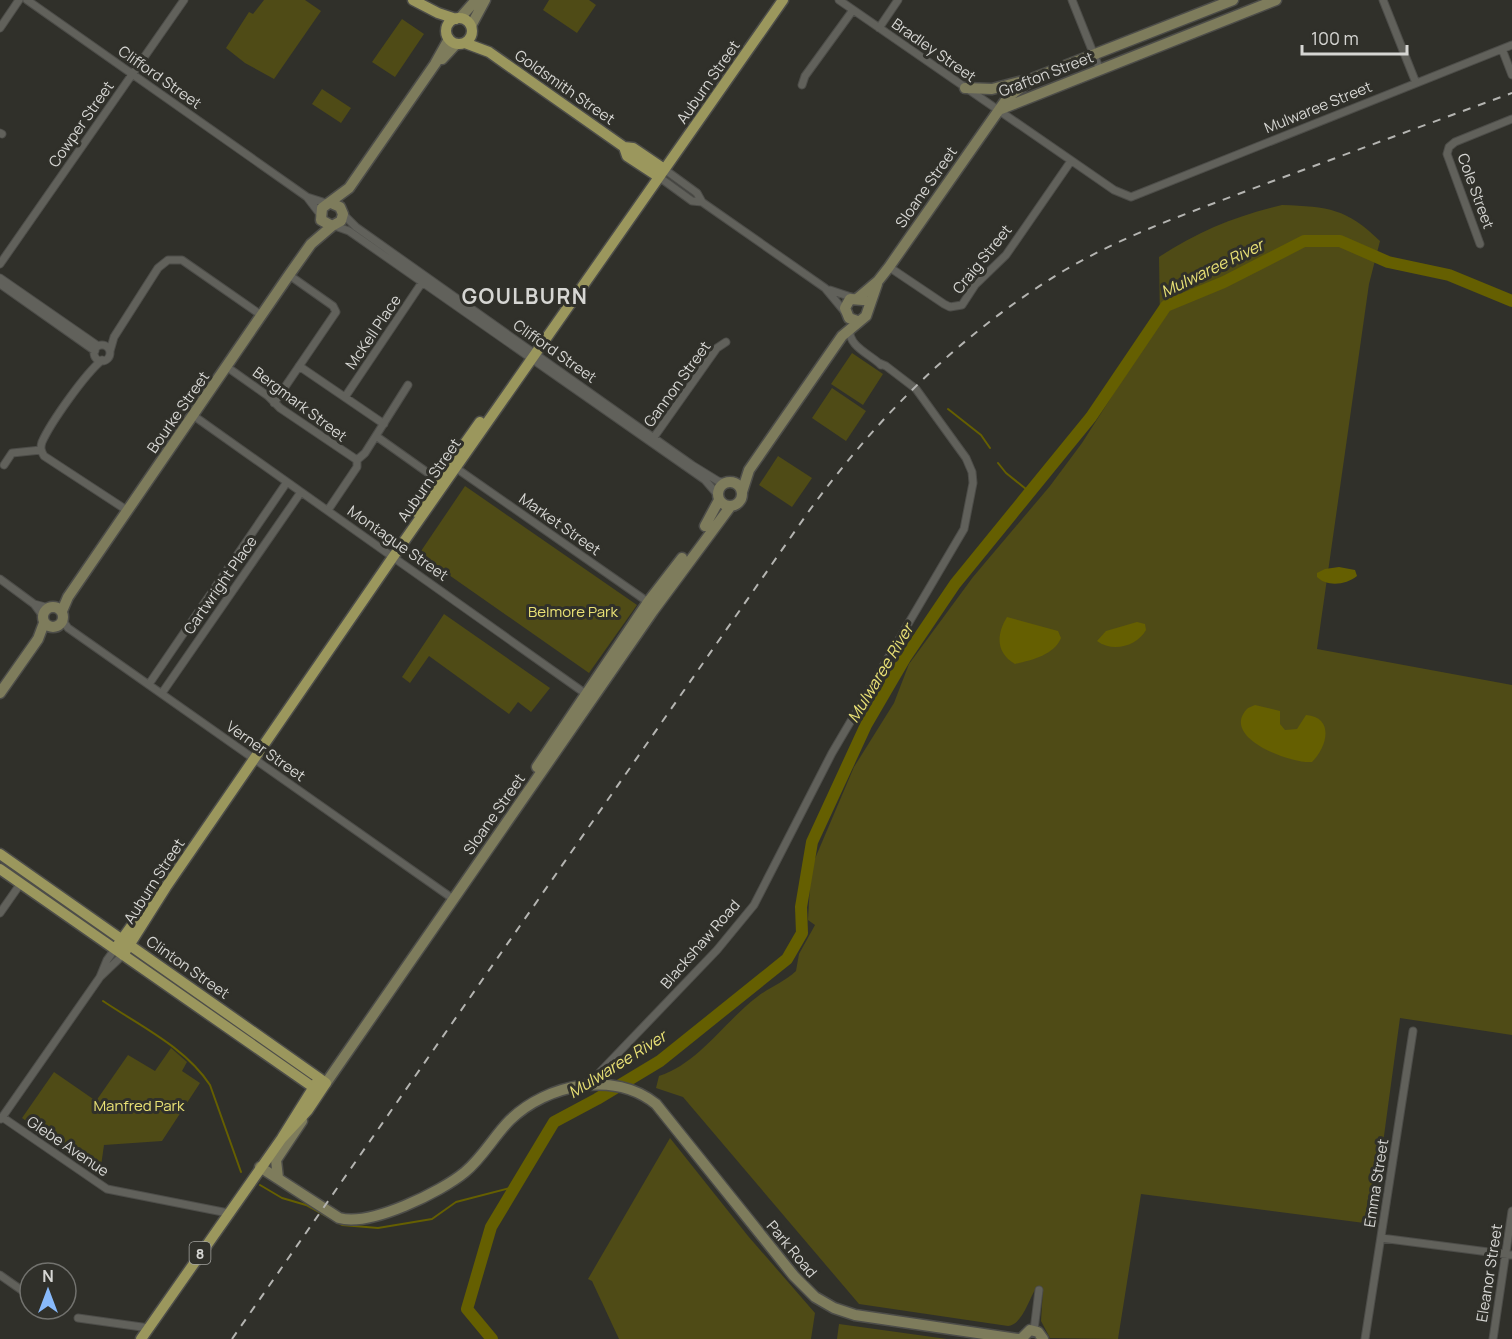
<svg xmlns="http://www.w3.org/2000/svg" width="1512" height="1339" font-family="Manrope,sans-serif">
<style>
.green{fill:#4f4b16}
.water{fill:#655f01}
.lines{fill:none;stroke-linecap:round;stroke-linejoin:round}
.stream{stroke:#655f01;stroke-width:2}
.river{stroke:#655f01;stroke-width:12}
.street-casing{stroke:#4d4d49;stroke-width:9}
.secondary-casing{stroke:#4d4d49;stroke-width:13}
.primary-casing{stroke:#4d4d49;stroke-width:13}
.street{stroke:#61615b;stroke-width:7}
.secondary{stroke:#7e7c5c;stroke-width:10}
.primary{stroke:#9b975d;stroke-width:10}
.rail{stroke:#b4b4b1;stroke-width:2;stroke-dasharray:8 8;stroke-linecap:butt}
.labels{text-anchor:middle;dominant-baseline:central;stroke-width:6;stroke-linejoin:round;paint-order:stroke}
.shield{fill:#30302a;stroke:#a4a4a0;stroke-width:1.5}
.shield-label{font-size:14px;font-weight:bold;fill:#d6d6d3}
.street-label{font-size:15px;fill:#d6d6d3;stroke:#30302a}
.park-label{font-size:15px;fill:#e9e175;stroke:#30302a}
.water-label{font-size:16px;font-style:italic;fill:#e9e175;stroke:#30302a}
.district-label{font-size:21px;font-weight:bold;letter-spacing:1.5px;fill:#d6d6d3;stroke:#30302a}
</style>
<rect width="100%" height="100%" fill="#30302a"/>
<!-- green -->
<path class="green" d="M264,0h41l16,11 -47,68 -29,-16 -19,-15 23,-36 4,2z
M549,0h40l7,5 -19,28 -34,-23z
M402,19l22,15 -29,43 -23,-15z
M322,89l29,19 -10,15 -29,-19z
M1282,205c47,2 64,3 98,36l-11,43 -52,365 195,36v350l-112,-17 -28,206 -231,-30 -23,145 -68,-1 -9,-17 2,-32 -7,-1c-7,11 -14,37 -28,38l-149,-22 -176,-207 -27,-9 3,-12c40,-13 65,-54 98,-79 13,-10 27,-15 39,-26l3,-17 16,-29 -7,-5 3,-52 43,-101 40,-64 15,-39 64,-87 77,-91 32,-43 78,-122 -1,-64c37,-25 79,-42 123,-52z
M852,353l31,21 -20,31 -32,-21z
M832,388l34,23 -20,30 -34,-23z
M778,456l34,22 -20,29 -33,-22z
M465,486l172,119 -48,68 -170,-119z
M444,614l106,74 -19,24 -13,-10 -9,12 -80,-58 -19,27 -8,-6z
M171,1048l16,14 -5,9 18,12 -38,58 -58,4 -4,28 -78,-55 32,-46 42,29 32,-46 27,16z
M670,1138l78,98 67,77 -4,26h-192l-27,-58 -4,-2z
M839,1324l108,15h-110z"/>
<!-- water -->
<path class="water" d="M1339,567l16,3 2,6c-11,9 -30,11 -40,1v-4l8,-4z
M1007,617l51,14 3,7c-7,17 -29,22 -46,26 -19,-11 -19,-29 -8,-47z
M1137,622l8,2 1,6c-9,16 -33,23 -49,11l9,-10z
M1255,705l25,6v13l5,6 12,-1 9,-14c29,2 21,33 6,47 -21,2 -94,-25 -64,-54z"/>
<g class="lines">
<!-- stream -->
<path class="stream" d="M948,409l33,26 9,13
M998,463l8,10 25,20
M103,1001c37,25 82,46 107,84l31,87
M260,1185l22,13 24,7 36,20 36,3 54,-9 24,-17 58,-15"/>
<!-- river -->
<path class="river" d="M492,1339l-25,-30 24,-82 63,-105 43,-23 63,-38 127,-102 15,-26 -1,-26 11,-65 54,-117 39,-67 50,-74 136,-167 75,-111 58,-24 80,-41h36l48,21 61,13 63,26"/>
<defs>
<path id="street" d="M27,0l280,197 13,17
M839,0l275,190 17,7 381,-152
M1072,0l28,70
M1383,0l33,83
M0,28l19,-28
M879,28l19,-28
M1502,49l10,26
M802,85l3,-9 48,-66
M0,133l2,1
M664,169l33,24 5,9 123,86 20,24
M659,177l33,24 10,1
M307,197l22,7
M343,214l13,13 336,238 26,16 8,2
M335,226l14,5 356,249 12,14
M1480,244l-33,-90 2,-7 6,-5 57,-23
M0,264l184,-264
M889,267l55,37 6,3 12,-2 13,-20 31,-30 65,-94
M0,278l98,68
M0,284l95,67
M830,290l24,8
M850,328c-3,18 20,26 31,37
M94 353a8 8 0 1 1 16 0a8 8 0 1 1-16 0Z
M110,351l4,-14 44,-69 10,-8h14l79,55
M102,360c-17,14 -51,62 -60,82 -2,6 -1,9 2,14l84,55
M299,366l85,58
M227,367l41,29 12,12 77,52
M345,397l78,-116
M274,403l62,-91 -3,-6 -44,-31
M194,416l392,278
M376,436l62,44
M652,440l65,-92 9,-6
M4,465l8,-12 29,-3
M456,468l192,134
M328,510l29,-43v-7l8,-7 43,-68
M0,579l34,25 9,12
M34,604l15,4
M63,621l5,7 381,268
M149,684l138,-202
M162,693l139,-201
M0,913l21,-30
M101,976l22,-21
M598,1083l2,-11 117,-122 37,-45 78,-152 132,-224 9,-46 -1,-11 -6,-14 -50,-69 -30,-23 -7,-3
M2,1117l105,72 121,24
M1,1119l99,-142 7,-17 8,-11
M1381,1238l131,17
M0,1275l30,21
M49,1309l1,1
M78,1318l71,10
M1034,1330l5,-40
M1365,1339l48,-308
M1493,1339l19,-128"/>
<path id="secondary" d="M460,18l16,-18
M471,26l14,-26
M442,59l14,-15
M965,88l27,1 35,-9
M1001,109l275,-109
M331,203l9,4 3,7 -2,7 -9,5 -11,-6 1,-12 27,-20 86,-124 14,-25
M858,298l20,-17 11,-14 119,-170 26,-19 199,-78
M857,321l-8,-3 -4,-10 5,-9 13,1
M718 494a12 12 0 1 1 24 0a12 12 0 1 1-24 0Z
M742,492l7,-22 93,-134 24,-20 11,-32
M705,526l14,-26
M43 617a10 10 0 1 1 20 0a10 10 0 1 1-20 0Z
M62,611l6,-14 221,-322 22,-31 21,-18
M0,693l38,-54 6,-16
M537,767l111,-165 34,-44
M326,1083l327,-472 77,-104
M260,1167l79,51c31,9 102,-26 126,-46 18,-15 29,-36 45,-52 37,-36 104,-50 146,-16l138,172 21,21 19,11 21,7 163,24
M278,1178l-2,-18 26,-39
M1021,1339l9,-9 8,2 5,7"/>
<path id="primary" d="M413,0l25,13 18,6
M446 31a13 13 0 1 1 26 0a13 13 0 1 1-26 0Z
M465,43l24,9 135,95 9,1 31,21
M624,147l3,9 32,21
M416,512l64,-90
M0,854l326,229 -18,27 -26,28
M0,869l320,223
M115,949l33,-46
M123,955l43,-68 227,-330 390,-557
M141,1339l141,-201 35,-56"/>
</defs>
<!-- street casing -->
<use href="#street" class="street-casing"/>
<!-- secondary casing -->
<use href="#secondary" class="secondary-casing"/>
<!-- primary casing -->
<use href="#primary" class="primary-casing"/>
<!-- street -->
<use href="#street" class="street"/>
<!-- secondary -->
<use href="#secondary" class="secondary"/>
<!-- primary -->
<use href="#primary" class="primary"/>
<!-- rail -->
<path class="rail" d="M232,1339l577,-828c70,-96 153,-179 256,-241 63,-37 132,-60 200,-86 82,-30 165,-61 247,-91"/>
</g>
<g class="labels">
<!-- shield labels -->
<rect class="shield" x="189.5" y="1242" width="21" height="22" rx="4.5"/>
<g class="shield-label">
<text x="200" y="1253">8</text>
</g>
<!-- street labels -->
<g class="street-label">
<text transform="translate(934 50) rotate(35)">Bradley Street</text>
<text transform="translate(1046 74) rotate(-21)">Grafton Street</text>
<text transform="translate(160 77) rotate(35)">Clifford Street</text>
<text transform="translate(708 82) rotate(-55)">Auburn Street</text>
<text transform="translate(565 87) rotate(35)">Goldsmith Street</text>
<text transform="translate(1318 107) rotate(-22)">Mulwaree Street</text>
<text transform="translate(81 124) rotate(-55)">Cowper Street</text>
<text transform="translate(926 187) rotate(-55)">Sloane Street</text>
<text transform="translate(1476 191) rotate(70)">Cole Street</text>
<text transform="translate(982 259) rotate(-51)">Craig Street</text>
<text transform="translate(373 332) rotate(-56)">McKell Place</text>
<text transform="translate(555 351) rotate(35)">Clifford Street</text>
<text transform="translate(677 384) rotate(-54)">Gannon Street</text>
<text transform="translate(300 404) rotate(37)">Bergmark Street</text>
<text transform="translate(178 412) rotate(-55)">Bourke Street</text>
<text transform="translate(429 480) rotate(-55)">Auburn Street</text>
<text transform="translate(560 524) rotate(35)">Market Street</text>
<text transform="translate(398 543) rotate(35)">Montague Street</text>
<text transform="translate(220 585) rotate(-55)">Cartwright Place</text>
<text transform="translate(266 751) rotate(35)">Verner Street</text>
<text transform="translate(494 814) rotate(-55)">Sloane Street</text>
<text transform="translate(154 881) rotate(-57)">Auburn Street</text>
<text transform="translate(700 944) rotate(-49)">Blackshaw Road</text>
<text transform="translate(188 967) rotate(35)">Clinton Street</text>
<text transform="translate(68 1146) rotate(34)">Glebe Avenue</text>
<text transform="translate(1376 1183) rotate(-81)">Emma Street</text>
<text transform="translate(792 1249) rotate(50)">Park Road</text>
<text transform="translate(1489 1273) rotate(-81)">Eleanor Street</text>
</g>
<!-- park labels -->
<g class="park-label">
<text x="573" y="611">Belmore Park</text>
<text x="139" y="1105">Manfred Park</text>
</g>
<!-- water labels -->
<g class="water-label">
<text transform="translate(1212 268) rotate(-26)">Mulwaree River</text>
<text transform="translate(880 673) rotate(-59)">Mulwaree River</text>
<text transform="translate(617 1064) rotate(-32)">Mulwaree River</text>
</g>
<!-- district labels -->
<g class="district-label">
<text x="525" y="296">GOULBURN</text>
</g>
</g>
<!-- north arrow -->
<g transform="translate(48 1291)"><circle r="28" fill="#30302a" stroke="#72726e" stroke-width="1.5"/>
<path d="M0-4.5L10 22L0 15L-10 22Z" fill="#88bafc"/>
<text y="-9" font-size="16" font-weight="bold" text-anchor="middle" fill="#d6d6d3">N</text>
</g>
<!-- scale -->
<path d="M1302 45v9h105v-9" fill="none" stroke="#d6d6d3" stroke-width="3"/>
<text x="1311" y="45" font-size="18" fill="#d6d6d3" stroke="#30302a" stroke-width="4.5" paint-order="stroke">100 m</text>
</svg>
